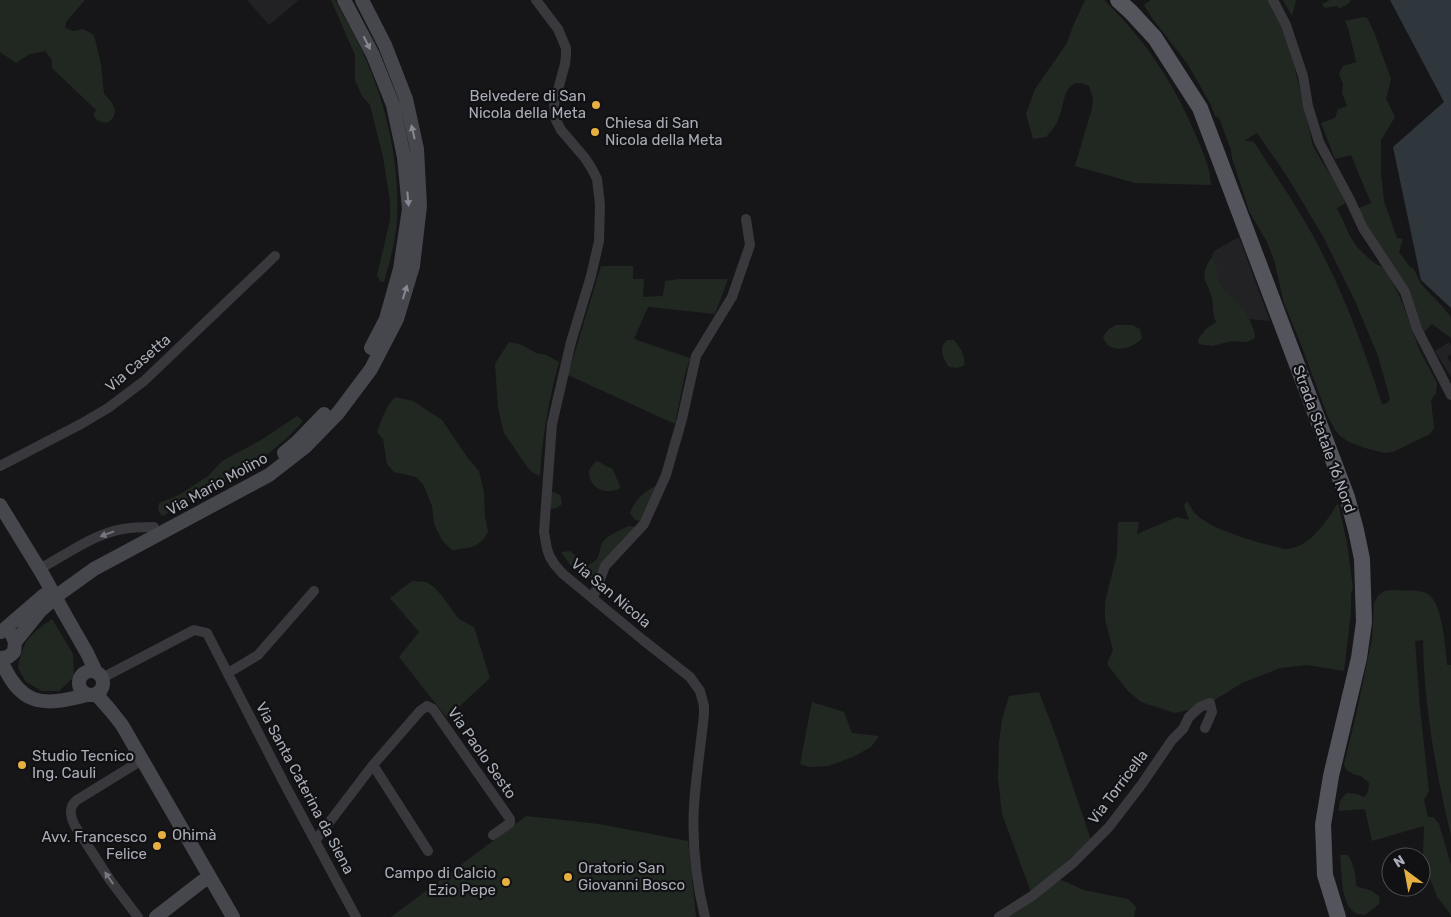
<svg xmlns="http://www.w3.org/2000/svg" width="1451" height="917" font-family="Rubik,sans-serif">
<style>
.built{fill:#222225}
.green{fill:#212822;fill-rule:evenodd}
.water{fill:#2f373d}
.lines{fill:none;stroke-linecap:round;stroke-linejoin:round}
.street{stroke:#38383d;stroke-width:10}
.secondary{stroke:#46474d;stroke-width:14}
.primary{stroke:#54555c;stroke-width:16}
.secondary-bridge{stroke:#46474d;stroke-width:14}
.oneway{fill:#868992}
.oneway2{fill:#767880}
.poi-dot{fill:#e6af41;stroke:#111113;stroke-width:2}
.labels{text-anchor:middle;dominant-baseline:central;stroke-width:4.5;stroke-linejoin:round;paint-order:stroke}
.poi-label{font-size:15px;fill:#a9adb7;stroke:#111113;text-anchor:start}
.street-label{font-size:15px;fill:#a9adb7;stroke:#111113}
</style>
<rect width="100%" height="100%" fill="#161618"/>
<!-- built -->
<path class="built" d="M247,0h52l-30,25z
M1239,237l31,84 -21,-2 -10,-15 -11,-9 -7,-9 -5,-11 -2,-14 -2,-4 2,-6z
M1449,342l2,3v9l-4,3 4,6v14l-16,-26z"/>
<!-- green -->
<path class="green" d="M0,0h85l-19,22 -1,6 8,3 10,-2 11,6 7,29 3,30c10,9 17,20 3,29l-9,-2 -5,-6 3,-5 -44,-42v-8l-7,-9 -15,3 -14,9 -16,-11z
M331,0h4c9,17 19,34 27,51 24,51 38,111 35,167 -1,22 -7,43 -13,64l-4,-1 -3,-6 13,-55v-19l-7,-44 -13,-52 -8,-9 -7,-16v-25z
M1085,0h19c43,42 70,83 93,138 7,17 13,29 14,47l-76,-2 -60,-17 17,-58 1,-9 -4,-13c-26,-13 -24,20 -31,34 -2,6 -8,12 -12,17l-13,2 -7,-25 9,-25 32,-46 6,-17z
M1151,0h119l12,25 12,40 19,81 9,16 9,13 15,28 -9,5 14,30 6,9 9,9 10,8 9,4 5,9 12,25 17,47 18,34 -1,10 -5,7 3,28 -4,6 -37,18 -8,1 -20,-5 -16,-6 -9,-6 -5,-6 -7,-13 -28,-75 -16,-39 -10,-43 -7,-18 -18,-31 -17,-53 -1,-8 -12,-32 -4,-2 -4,-11 -24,-42 -35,-45 -8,-13zM1257,133l30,43 37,62 31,63 23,55 12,43 -3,4 -5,1c-16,-49 -33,-97 -56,-143 -20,-42 -47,-80 -72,-119l-9,-2z
M1283,0h13l-4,16z
M1330,0h21l-2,3 -10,6 -1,-3 -14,2 -2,-4z
M1363,17l4,1 7,14 17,47 -5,20 9,18 -14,23v34l3,27 13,37 6,1 -4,13 11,15 4,2 7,15 21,22 9,11v21l-19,-14 -8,8 -67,-123 14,-6 -20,-48 -16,4 -14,-36 14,-5 3,-9 9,-3 -5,-13 1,-9 -4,-10 4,-8 13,-4 -7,-31 -4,-10z
M1212,257c6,8 4,21 10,30 4,7 11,10 17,16 6,7 17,26 16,35l-8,4 -15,-1 -20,5 -13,-2 -1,-5 8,-10 10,-7c-4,-9 -2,-18 -5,-27 -1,-4 -3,-8 -5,-12 -4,-10 0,-17 6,-26z
M601,266h32v13h11l-1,18 20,-1 2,-15 14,-2h49l-13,35 -67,-7 -14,32 56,19 -6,20 -9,46 -107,-49z
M1117,325h15l8,4 2,9c-7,9 -24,15 -34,7 -1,-1 -4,-6 -5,-7 3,-7 7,-11 14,-13z
M947,340h7c6,8 12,15 10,26l-8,2 -7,-1c-6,-8 -11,-20 -2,-27z
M509,342l13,3 14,8 10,2 13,7c-10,37 -17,75 -19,114l-8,-4 -4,-4 -24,-35 -6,-25 -3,-44z
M395,397l18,4 29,19 25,37 12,14 5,21 1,24 3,16c-9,16 -18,16 -36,18l-10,-10 -8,-16 -2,-18 -9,-22 -7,-7 -22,-5 -7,-8 -4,-25 -6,-7c5,-13 8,-24 18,-35z
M297,416l6,5c-38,44 -90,68 -141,95l-4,-6 1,-7 20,-8 29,-19 14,-15 39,-21z
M596,461c6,1 9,6 16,7l8,18 -1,3c-15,6 -31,-1 -30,-19z
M657,486l-17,35 -5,-1 -5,-7c4,-12 16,-24 27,-27z
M551,491l9,4 2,7 -1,3 -4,3 -7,1z
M1187,501c3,4 5,10 9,13 14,16 67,30 89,35 24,0 41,-27 53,-46l9,40 6,45 -2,6v18l-7,59 -37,-6 -27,3 -38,15 -29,18 -20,8 -18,4 -34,-11 -13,-11 -21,-27 6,-14 -8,-31v-17l12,-48 1,-32h21l-2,12 40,-17 12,3 -5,-15z
M630,526l5,1 -44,53 -20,-14 -10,-14 9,-1 10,8 3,5 4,2c15,-8 10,-10 15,-23 3,-6 21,-15 28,-17z
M412,581l14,1 8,5 8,9 17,23 15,8 16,51 -43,40 -48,-61 20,-25 -29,-34z
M1393,590c9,1 27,-1 35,4 14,8 18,55 19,71h4v171c-15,-64 -27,-130 -28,-196l-8,1 5,67 9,83 -5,9 4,17h5l6,7 12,41v52l-2,-5 -12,-15 -9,-24 -7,-4v-12h-2l4,-3 1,-28 -52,15 -7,-32 -26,2c-1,-8 2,-13 8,-18l10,1 7,3 4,-5 1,-9 -8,-7 -8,-2 -7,-4 -2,-6 12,-49 16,-76 2,-36 4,-7 6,-5z
M52,619l21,35 1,23 -15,14h-17l-16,-9 -8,-14c5,-28 11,-33 34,-49z
M1039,692l18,47 34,101 -60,52 -29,-78 -4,-36 1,-36 3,-22 7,-24z
M812,702l32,10 8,21 27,3 -8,11 -18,10 -25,9 -19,1 -9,-3z
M526,816l73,8 89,17 8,76h-305z
M1340,855h8c6,10 8,20 8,31l16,5 8,6 -1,7 -14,11c-4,-1 -8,0 -11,-3 -14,-10 -12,-42 -14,-57z
M1057,878l27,12 44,9 8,8 -2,10h-132z"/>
<!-- water -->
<path class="water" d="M1390,0h61v308l-30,-28 -28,-133 51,-45z"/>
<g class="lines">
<!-- street -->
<path class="street" d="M536,0l22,29 8,19v7l-1,9 -11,40 2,16 5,10 24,28 7,11 5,10 3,26 -1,36 -8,35 -20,66 -19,82 -8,108 3,17 3,8 5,8 8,9 80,66 47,37 10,14 4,15v8c-3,30 -8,61 -10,92 -2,37 2,75 11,111
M1273,0l13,25 17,51 5,30 11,36 31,58 13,28 42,64 12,37 34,66
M0,466l81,-42 27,-16 36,-27 131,-125
M39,569c27,-14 54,-35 84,-40 11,-2 21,-2 31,-2
M593,598l12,-32 39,-42 22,-49 16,-56 14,-63 36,-59 18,-52 -4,-26
M228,673l30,-18 56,-64
M102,678l92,-48 13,3 77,150 72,134
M373,765l55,86
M315,841l58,-76 47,-54 7,-5 6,3 77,110v4l-17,12
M138,917l-28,-37 -35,-54c-5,-10 -7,-19 2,-26l65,-40
M999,917l33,-21 41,-33 36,-36 33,-43 30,-44 11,-11 6,-12 11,-10 10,-4 2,9 -7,16"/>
<!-- secondary -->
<path class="secondary" d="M344,0l29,55 20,50 11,52 5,52 -9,60 -14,50 -15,29
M284,453l12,-10 28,-29
M0,505l43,70
M63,611l24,42 9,19
M1,632l43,-37
M15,642l25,-31 22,-19 32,-23 175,-94 36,-28 33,-34 33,-44 26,-50 16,-53 7,-60 -3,-57 -11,-50 -21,-54 -23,-45
M0,658c20,48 41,49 87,37
M0,658l8,-1 6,-5 1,-10 -3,-7
M79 683a12 12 0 1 1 24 0a12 12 0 1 1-24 0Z
M96,694l15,17 11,14 111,192
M156,917l53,-41"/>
<!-- primary -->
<path class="primary" d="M1118,0l13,12 24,26 45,70 147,389 9,33 6,29 2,63 -5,36 -28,118 -8,49 2,50 13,42"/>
<!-- secondary-bridge -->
<path class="secondary-bridge" d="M43,575l20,36"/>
</g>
<!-- one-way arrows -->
<defs><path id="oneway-solid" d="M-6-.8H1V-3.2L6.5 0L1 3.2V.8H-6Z" transform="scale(1.25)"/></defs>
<g class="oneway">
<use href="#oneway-solid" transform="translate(367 43) rotate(63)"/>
<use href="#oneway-solid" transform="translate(413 132) rotate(-103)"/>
<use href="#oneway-solid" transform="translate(408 199) rotate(85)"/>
<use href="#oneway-solid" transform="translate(405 292) rotate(-73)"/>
</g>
<g class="oneway2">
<use href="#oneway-solid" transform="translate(107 534) rotate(160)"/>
<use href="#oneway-solid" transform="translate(109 878) rotate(-125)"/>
</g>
<!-- markers -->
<g class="poi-dot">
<circle cx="596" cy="105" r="5"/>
<circle cx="595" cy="132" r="5"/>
<circle cx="22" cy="765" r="5"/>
<circle cx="162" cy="835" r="5"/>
<circle cx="157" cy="846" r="5"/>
<circle cx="568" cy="877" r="5"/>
<circle cx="506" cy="882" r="5"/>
</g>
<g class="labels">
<!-- poi labels -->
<g class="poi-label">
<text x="586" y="96" text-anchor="end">Belvedere di San<tspan x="586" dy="17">Nicola della Meta</tspan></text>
<text x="605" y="123">Chiesa di San<tspan x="605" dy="17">Nicola della Meta</tspan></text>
<text x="32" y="756">Studio Tecnico<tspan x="32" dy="17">Ing. Cauli</tspan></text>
<text x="172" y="835">Ohimà</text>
<text x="147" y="837" text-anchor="end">Avv. Francesco<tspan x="147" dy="17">Felice</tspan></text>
<text x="578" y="868">Oratorio San<tspan x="578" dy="17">Giovanni Bosco</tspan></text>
<text x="496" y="873" text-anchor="end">Campo di Calcio<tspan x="496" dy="17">Ezio Pepe</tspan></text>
</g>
<!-- street labels -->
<g class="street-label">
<text transform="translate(138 363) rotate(-40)">Via Casetta</text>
<text transform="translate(1324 439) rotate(70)">Strada Statale 16 Nord</text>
<text transform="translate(217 484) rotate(-29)">Via Mario Molino</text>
<text transform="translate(611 593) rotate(40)">Via San Nicola</text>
<text transform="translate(482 753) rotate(55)">Via Paolo Sesto</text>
<text transform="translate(1118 787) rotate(-53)">Via Torricella</text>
<text transform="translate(305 788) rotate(62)">Via Santa Caterina da Siena</text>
</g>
</g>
<!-- north arrow -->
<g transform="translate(1406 872) rotate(328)"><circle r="24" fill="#111113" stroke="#4e4f55"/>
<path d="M0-4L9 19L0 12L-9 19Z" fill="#e6af41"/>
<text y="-8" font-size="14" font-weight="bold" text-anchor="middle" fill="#a9adb7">N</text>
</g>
</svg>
